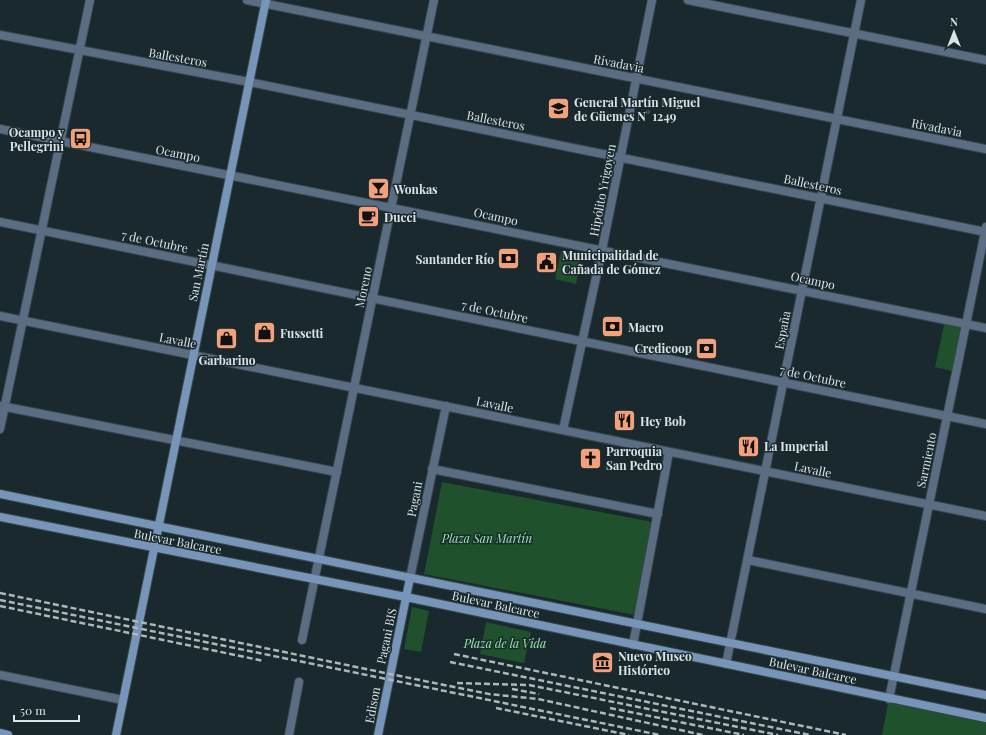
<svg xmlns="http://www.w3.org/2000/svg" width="986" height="735" font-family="'Playfair Display',serif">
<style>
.green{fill:#1f512c}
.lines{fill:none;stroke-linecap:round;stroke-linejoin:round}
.street-casing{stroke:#39474b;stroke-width:10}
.secondary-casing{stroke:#39474b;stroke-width:10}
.street{stroke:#5a6d83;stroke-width:8}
.secondary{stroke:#7695b9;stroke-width:8}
.rail{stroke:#adb8bb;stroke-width:2.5;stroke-dasharray:6 3;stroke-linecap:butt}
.labels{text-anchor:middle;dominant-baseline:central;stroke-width:3;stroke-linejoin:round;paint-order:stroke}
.street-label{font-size:12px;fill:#dae3e6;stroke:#1a292d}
.poi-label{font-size:12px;font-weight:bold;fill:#dae3e6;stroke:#1a292d;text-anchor:start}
.park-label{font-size:12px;font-style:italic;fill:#97eaa7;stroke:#1a292d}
</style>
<rect width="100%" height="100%" fill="#1a292d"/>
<!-- green -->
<path class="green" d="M561,251l21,4 -6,29 -21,-5z
M945,320l21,4 -10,48 -21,-5z
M442,482l211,40 -18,93 -211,-41z
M412,607l17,4 -8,41 -17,-3z
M486,622l45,10 -7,31 -44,-9z
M889,699l97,19v17h-104z"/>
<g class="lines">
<defs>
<path id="street" d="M247,0l739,149
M688,0l298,60
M0,35l249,47 737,150
M0,129l986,199
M0,222l986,202
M0,316l986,200
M1,406l336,66
M0,429l90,-429
M563,430l39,-180 50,-250
M432,469l226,45
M748,560l238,49
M410,578l36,-172
M302,640l132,-640
M633,645l36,-193
M726,664l135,-664
M0,675l123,25
M889,699l97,-472
M289,735l10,-53"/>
<path id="secondary" d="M0,494l986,201
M0,517l406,80 580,121
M0,733l8,2
M116,735l150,-735
M378,735l32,-157"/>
</defs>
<!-- street casing -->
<use href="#street" class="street-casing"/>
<!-- secondary casing -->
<use href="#secondary" class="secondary-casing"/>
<!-- street -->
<use href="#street" class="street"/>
<!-- secondary -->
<use href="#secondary" class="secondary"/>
<!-- rail -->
<path class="rail" d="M0,593l390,81 99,20 49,5 165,36
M0,600l660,135
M0,606l264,55
M454,654l392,81
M450,662l360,73
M457,683l72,2 249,50
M512,689l27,5
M496,708l133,27
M610,708l134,27"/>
</g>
<!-- icons -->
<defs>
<symbol id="school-square" viewBox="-11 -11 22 22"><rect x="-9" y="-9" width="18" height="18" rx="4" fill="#f1a17c" stroke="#1a292d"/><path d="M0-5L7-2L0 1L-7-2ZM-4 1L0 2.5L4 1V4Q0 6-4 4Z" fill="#111"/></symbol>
<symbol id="bus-square" viewBox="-11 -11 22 22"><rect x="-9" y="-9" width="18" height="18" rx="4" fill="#f1a17c" stroke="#1a292d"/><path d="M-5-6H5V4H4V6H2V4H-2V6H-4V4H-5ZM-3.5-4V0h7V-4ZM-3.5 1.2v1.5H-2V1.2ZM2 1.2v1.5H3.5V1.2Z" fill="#111"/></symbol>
<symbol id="bar-square" viewBox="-11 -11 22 22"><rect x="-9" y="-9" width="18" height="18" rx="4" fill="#f1a17c" stroke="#1a292d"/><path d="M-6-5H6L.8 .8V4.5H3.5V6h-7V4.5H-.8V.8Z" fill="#111"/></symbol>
<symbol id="cafe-square" viewBox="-11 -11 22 22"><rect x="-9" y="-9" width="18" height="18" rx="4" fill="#f1a17c" stroke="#1a292d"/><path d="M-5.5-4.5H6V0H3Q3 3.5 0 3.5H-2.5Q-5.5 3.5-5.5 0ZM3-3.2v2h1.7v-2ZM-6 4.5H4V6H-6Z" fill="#111"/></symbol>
<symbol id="bank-square" viewBox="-11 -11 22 22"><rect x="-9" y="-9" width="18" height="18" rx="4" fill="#f1a17c" stroke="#1a292d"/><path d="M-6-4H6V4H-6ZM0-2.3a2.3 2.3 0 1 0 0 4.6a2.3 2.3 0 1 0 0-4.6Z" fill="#111"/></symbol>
<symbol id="civic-square" viewBox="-11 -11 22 22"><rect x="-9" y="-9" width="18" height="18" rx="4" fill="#f1a17c" stroke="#1a292d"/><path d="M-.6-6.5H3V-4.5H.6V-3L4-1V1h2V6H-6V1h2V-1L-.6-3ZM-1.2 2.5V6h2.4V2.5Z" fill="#111"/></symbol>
<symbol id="shop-square" viewBox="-11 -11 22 22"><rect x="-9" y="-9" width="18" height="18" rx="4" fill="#f1a17c" stroke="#1a292d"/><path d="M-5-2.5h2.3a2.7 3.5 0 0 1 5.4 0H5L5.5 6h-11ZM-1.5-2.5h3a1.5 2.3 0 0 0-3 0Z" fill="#111"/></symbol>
<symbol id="restaurant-square" viewBox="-11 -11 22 22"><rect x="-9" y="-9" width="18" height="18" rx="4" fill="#f1a17c" stroke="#1a292d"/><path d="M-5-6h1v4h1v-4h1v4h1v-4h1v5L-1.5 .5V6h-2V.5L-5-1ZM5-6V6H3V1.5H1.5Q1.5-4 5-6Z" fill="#111"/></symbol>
<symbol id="church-square" viewBox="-11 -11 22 22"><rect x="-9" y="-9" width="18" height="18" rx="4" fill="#f1a17c" stroke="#1a292d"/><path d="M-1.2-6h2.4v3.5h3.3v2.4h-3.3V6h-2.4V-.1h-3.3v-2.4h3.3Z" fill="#111"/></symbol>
<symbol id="museum-square" viewBox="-11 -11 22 22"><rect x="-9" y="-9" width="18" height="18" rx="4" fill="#f1a17c" stroke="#1a292d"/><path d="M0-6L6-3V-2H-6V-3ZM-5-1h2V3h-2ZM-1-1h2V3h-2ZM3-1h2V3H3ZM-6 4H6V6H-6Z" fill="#111"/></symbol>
</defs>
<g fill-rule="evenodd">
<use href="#school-square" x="546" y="96" width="25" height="25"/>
<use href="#bus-square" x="68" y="126" width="25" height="25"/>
<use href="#bar-square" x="366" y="176" width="25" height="25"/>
<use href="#cafe-square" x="356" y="204" width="25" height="25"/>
<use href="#bank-square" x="496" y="246" width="25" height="25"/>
<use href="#civic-square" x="534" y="250" width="25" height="25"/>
<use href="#bank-square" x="600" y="314" width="25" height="25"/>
<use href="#shop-square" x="252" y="320" width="25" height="25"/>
<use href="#shop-square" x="214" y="326" width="25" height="25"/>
<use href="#bank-square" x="694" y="336" width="25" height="25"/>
<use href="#restaurant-square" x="612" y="408" width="25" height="25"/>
<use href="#restaurant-square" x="736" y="434" width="25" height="25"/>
<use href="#church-square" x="578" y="446" width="25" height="25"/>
<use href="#museum-square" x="590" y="650" width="25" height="25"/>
</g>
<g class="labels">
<!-- street labels -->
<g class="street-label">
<text transform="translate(178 57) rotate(10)">Ballesteros</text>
<text transform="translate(619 63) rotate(11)">Rivadavia</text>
<text transform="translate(496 120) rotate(11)">Ballesteros</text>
<text transform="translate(937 127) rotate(11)">Rivadavia</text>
<text transform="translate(178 153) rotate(11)">Ocampo</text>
<text transform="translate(813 184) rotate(12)">Ballesteros</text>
<text transform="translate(602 190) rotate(-79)">Hipólito Yrigoyen</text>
<text transform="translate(496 216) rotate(12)">Ocampo</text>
<text transform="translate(155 241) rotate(12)">7 de Octubre</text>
<text transform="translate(198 272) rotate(-78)">San Martín</text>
<text transform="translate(813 280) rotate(12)">Ocampo</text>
<text transform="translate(363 287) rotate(-78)">Moreno</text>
<text transform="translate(495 311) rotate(12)">7 de Octubre</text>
<text transform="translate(782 330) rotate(-79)">España</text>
<text transform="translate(178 340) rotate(11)">Lavalle</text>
<text transform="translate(813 376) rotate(12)">7 de Octubre</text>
<text transform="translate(495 404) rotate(12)">Lavalle</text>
<text transform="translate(926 460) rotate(-78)">Sarmiento</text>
<text transform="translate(813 469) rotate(12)">Lavalle</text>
<text transform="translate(414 499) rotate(-79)">Pagani</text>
<text transform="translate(178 541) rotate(11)">Bulevar Balcarce</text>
<text transform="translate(496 604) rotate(12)">Bulevar Balcarce</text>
<text transform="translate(386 636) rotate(-78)">Pagani BIS</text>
<text transform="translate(813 670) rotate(12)">Bulevar Balcarce</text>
<text transform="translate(372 705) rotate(-79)">Edison</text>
</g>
<!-- poi labels -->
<g class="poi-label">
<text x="574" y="102">General Martín Miguel<tspan x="574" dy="14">de Güemes N° 1249</tspan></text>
<text x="64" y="132" text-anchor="end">Ocampo y<tspan x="64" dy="14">Pellegrini</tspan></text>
<text x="394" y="189">Wonkas</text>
<text x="384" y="217">Ducci</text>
<text x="562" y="255">Municipalidad de<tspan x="562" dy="14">Cañada de Gómez</tspan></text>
<text x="494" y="259" text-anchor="end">Santander Río</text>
<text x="628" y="327">Macro</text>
<text x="280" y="333">Fussetti</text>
<text x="692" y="348" text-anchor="end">Credicoop</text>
<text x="227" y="360" text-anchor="middle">Garbarino</text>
<text x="640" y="421">Hey Bob</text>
<text x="764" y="446">La Imperial</text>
<text x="606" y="451">Parroquia<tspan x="606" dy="14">San Pedro</tspan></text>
<text x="618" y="656">Nuevo Museo<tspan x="618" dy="14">Histórico</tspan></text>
</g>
<!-- park labels -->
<g class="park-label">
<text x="487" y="538">Plaza San Martín</text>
<text x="505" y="643">Plaza de la Vida</text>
</g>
</g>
<!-- north arrow -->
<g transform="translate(954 32)" stroke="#1a292d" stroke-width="3" paint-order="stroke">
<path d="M0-3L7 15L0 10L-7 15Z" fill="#dae3e6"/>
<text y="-6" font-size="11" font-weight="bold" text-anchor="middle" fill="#dae3e6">N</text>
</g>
<!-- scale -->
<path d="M14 715v6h65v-6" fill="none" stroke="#dae3e6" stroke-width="2"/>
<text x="20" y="715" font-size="12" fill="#dae3e6" stroke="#1a292d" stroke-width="3" paint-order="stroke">50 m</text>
</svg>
